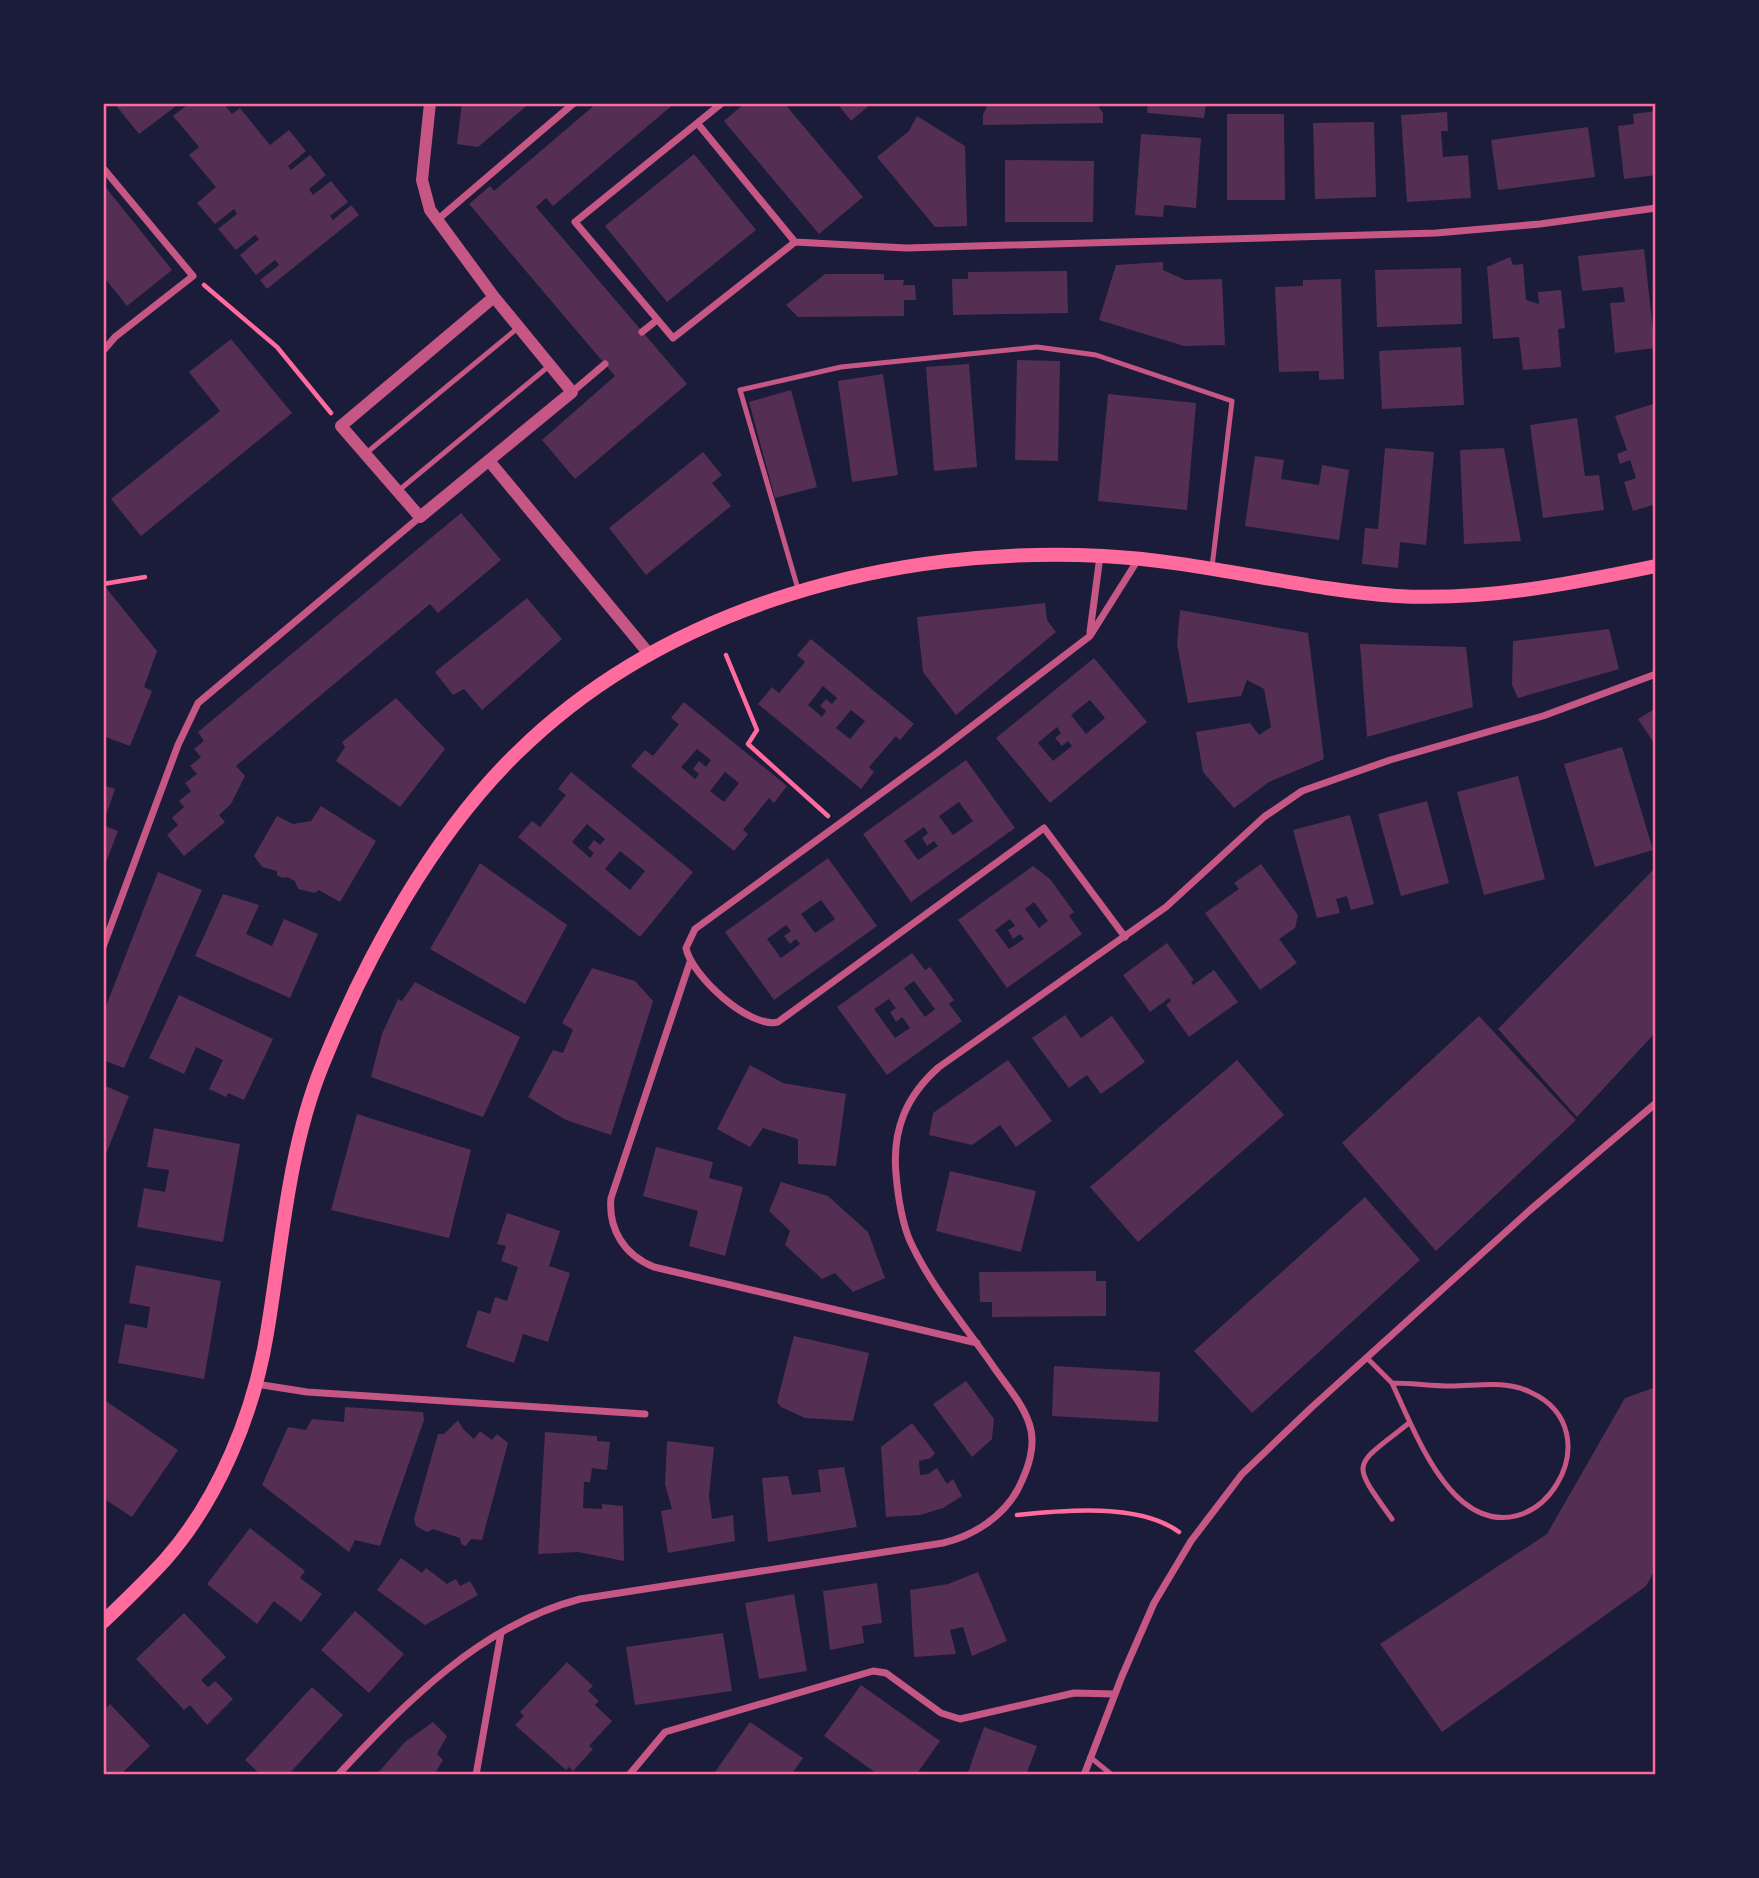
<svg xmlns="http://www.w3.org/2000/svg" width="1759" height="1878" font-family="Georgia,serif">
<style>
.building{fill:#542f53;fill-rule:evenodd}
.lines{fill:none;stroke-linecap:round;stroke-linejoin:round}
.path{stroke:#ff6b9d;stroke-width:4.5}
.service{stroke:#c65784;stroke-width:5}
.minor{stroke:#c65784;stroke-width:7}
.tertiary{stroke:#c65784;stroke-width:12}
.secondary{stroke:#ff6b9d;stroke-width:14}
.neatline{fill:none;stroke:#ff6b9d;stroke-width:2.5}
</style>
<rect width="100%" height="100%" fill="#1b1b3a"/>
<!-- building -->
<path class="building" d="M114,103h66l-41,31z
M190,103h33l9,11 8,-6 30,37 19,-15 17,21 -18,15 3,4 19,-15 16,20 -17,14 4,6 18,-14 17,21 -18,14 3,4 18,-15 8,10 -92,74 -7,-9 19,-15 -4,-5 -19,15 -16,-20 19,-16 -4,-4 -19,15 -18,-21 19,-15 -3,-5 -19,15 -18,-21 19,-16 -27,-32 10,-8 -26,-31z
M462,103h68l-52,44 -21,-3z
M597,103h78l-122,103 -7,-8 -10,9 151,177 -112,95 -33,-39 73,-64 -146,-172 21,-18 4,5z
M745,103h39l79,94 -44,37 -95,-113z
M837,103h35l-21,18z
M989,103h107l7,10v10l-120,2v-11z
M1148,103h58l-2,15 -57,-5z
M1656,111v64l-32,4 -6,-53 16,-2 -1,-10z
M1447,112l1,19h-7l2,26 25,-2 3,43 -64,4 -6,-87z
M1227,114h57l1,86h-58z
M917,116l48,30 2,80 -32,1 -58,-70 32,-26z
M1374,122l2,75 -61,2 -2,-76z
M1588,127l7,50 -97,13 -7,-50z
M1141,134l60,4 -5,70 -32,-3 -1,12 -28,-2z
M694,154l62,76 -89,72 -62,-76z
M1005,160l89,1 -1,61h-88z
M103,184l69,86 -45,36 -24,-30z
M1644,249l11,99 -40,5 -5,-50 15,-1 -2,-15 -41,4 -4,-35z
M1510,257l3,8 10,-1 3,36 13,4 -1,-12 23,-2 4,38 -7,1 3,38 -38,3 -4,-33 -26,2 -6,-72z
M1163,262v8l22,10 37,-1 3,66 -41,1 -85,-26 17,-55z
M1461,268l1,56 -85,3 -2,-57z
M1067,271l1,42 -115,2 -1,-36h16v-7z
M825,274h59v6h20l-1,5h12l1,15h-12v16l-106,1 -12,-12z
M1341,279l3,100 -25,1v-9l-40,1 -4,-85 28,-1v-6z
M231,339l61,74 -151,123 -30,-37 109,-88 -31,-39z
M1461,347l3,58 -82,4 -3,-58z
M1017,360l43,1 -2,100 -43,-1z
M969,364l8,103 -43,4 -8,-104z
M883,374l15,101 -46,7 -14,-101z
M791,390l26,97 -42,11 -26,-96z
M1108,394l88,9 -9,107 -89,-9z
M1656,403v101l-23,7 -9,-29 12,-4 -6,-18 -10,4 -3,-10 10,-4 -12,-34z
M1577,418l8,58 14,-1 5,35 -61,8 -13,-93z
M1385,448l49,4 -8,93 -26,-3 -2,26 -36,-4 3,-36 13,1z
M1504,448l17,93 -57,3 -4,-94z
M703,452l19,23 -10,8 19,23 -85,69 -37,-47z
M1255,456l29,4 -3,19 38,6 3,-20 27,5 -10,70 -94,-14z
M461,513l40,47 -63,53 -8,-9 -194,162 9,10 -14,28 -12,11 6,7 -41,34 -17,-21 11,-10 -6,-7 12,-11 -5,-6 12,-10 -6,-8 12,-9 -7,-8 11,-9 -7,-8 10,-8 -6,-9z
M103,584l54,67 -13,36 8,4 -22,55 -27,-10z
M527,598l35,41 -80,71 -18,-21 -11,6 -18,-23z
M1045,603l2,17 9,12 -100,83 -33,-43 -6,-55z
M1180,610l128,23 16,126 -55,23 -35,26 -31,-36 -7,-40 54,-9 9,12 12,-8 -7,-38 -17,-9 -6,16 -53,7 -11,-59z
M1609,629l10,40 -101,29 -6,-13 1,-44z
M811,639l103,85 -14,16 -4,-4 -27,31 5,5 -13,17 -103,-85 14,-17 7,6 26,-31 -8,-7zM823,686l14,12 -5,6 -6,-5 -6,7 6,5 -4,6 -14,-12zM851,710l14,11 -15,18 -14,-11z
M1360,644l106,3 7,60 -106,30z
M1094,658l53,64 -97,81 -54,-65zM1090,700l15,18 -19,16 -15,-19zM1057,727l4,6 -6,5 7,8 6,-5 4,5 -19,15 -15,-18z
M396,698l49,51 -45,58 -64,-46 9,-14 -3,-5z
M684,702l103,84 -13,17 -5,-5 -26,32 5,4 -14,17 -103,-85 14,-16 8,6 26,-32 -8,-6zM697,749l14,11 -5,7 -7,-6 -6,8 6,5 -4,5 -14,-12zM725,772l14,11 -15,19 -14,-11z
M1656,708v38l-18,-27z
M1622,747l31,103 -58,17 -31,-103z
M966,760l49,68 -104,74 -48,-68zM959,802l14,19 -20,14 -14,-19zM924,827l4,6 -6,5 5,8 7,-5 4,5 -20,14 -14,-19z
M571,772l122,100 -53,65 -122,-100 14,-16 8,6 26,-32 -8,-6zM587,824l18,15 -5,6 -6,-5 -6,8 6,5 -4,5 -18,-16zM620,851l25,20 -15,19 -25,-21z
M1518,776l27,103 -61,16 -27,-103z
M103,785l12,4 -11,32h-1z
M1427,801l22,82 -48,13 -23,-82z
M321,806l55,35 -36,61 -21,-12 -4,3 -17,-4 -3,-8 -8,-4 -5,1 -5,-3v-4l-15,-4 -8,-11 23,-40 16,8 18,-3z
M1350,815l24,89 -23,6 -4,-14 -11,3 4,14 -23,5 -24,-88z
M103,825l15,6 -15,39z
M828,858l49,68 -103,74 -49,-68zM821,900l14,19 -20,14 -14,-19zM786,925l5,6 -7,5 6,8 6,-5 4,5 -19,14 -14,-19z
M480,863l87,62 -42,79 -95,-55z
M1261,864l37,51 -3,13 -16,11 18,24 -37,27 -55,-77 34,-24 -5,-6z
M1033,866l17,13 24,33 -5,4 13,18 -75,54 -49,-68zM1034,902l14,19 -9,7 -14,-19zM1010,919l5,7 -7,4 5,9 7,-5 4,5 -15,10 -14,-19z
M1656,867v165l-79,85 -79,-88z
M158,872l44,18 -78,178 -21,-8v-46z
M223,894l36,11 -13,29 26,12 12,-27 34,15 -28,64 -95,-42z
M1167,943l27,37 -3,2 2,3 21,-15 24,32 -49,35 -23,-32 5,-4 -2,-3 -19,14 -27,-37z
M912,953l13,17 5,-3 24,33 -5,4 13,17 -75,54 -50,-68zM914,981l21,28 -10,8 -21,-29zM889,999l7,9 -6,4 6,10 6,-5 8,11 -15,10 -21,-29z
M592,968l43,13 18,20 -42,134 -45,-15 -38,-23 25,-47 10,3 10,-23 -11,-7z
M415,982l105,55 -37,80 -112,-40 11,-43 16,-35 4,2z
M179,995l94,44 -29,61 -16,-7 -2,4 -17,-8 14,-29 -27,-13 -12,27 -35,-16z
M1065,1015l16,23 31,-22 33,46 -44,32 -14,-19 -18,13 -37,-50z
M1479,1016l97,104 -140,131 -94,-108z
M1008,1060l44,61 -36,26 -16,-22 -28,20 -43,-10 4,-22z
M1237,1060l47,55 -146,127 -48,-55z
M750,1065l33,18 63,11 -10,72 -38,-2v-25l-35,-11 -13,19 -33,-18z
M103,1085l26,11 -25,63h-1z
M357,1114l114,36 -22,88 -118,-28z
M154,1128l86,16 -17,98 -86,-15 7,-39 21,4 4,-22 -22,-3z
M656,1147l57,15 -4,16 34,9 -18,69 -36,-10 9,-35 -55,-15z
M950,1171l86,20 -15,61 -85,-21z
M781,1182l47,14 40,36 17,46 -32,14 -18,-19 -13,6 -37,-34 5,-14 -21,-20z
M1365,1197l55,63 -168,153 -58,-62z
M507,1213l53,18 -11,35 21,7 -22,69 -25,-8 -9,29 -48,-16 12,-37 12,4 5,-17 12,4 11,-34 -17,-6 5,-15 -9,-2z
M136,1265l85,16 -17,98 -86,-16 7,-39 22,4 3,-21 -21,-4z
M1096,1271v10h10v35l-114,1v-15h-12l-1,-30z
M794,1336l75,17 -16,68 -48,-3 -24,-11 -4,-5z
M1054,1366l106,6 -2,50 -106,-6z
M966,1381l28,38 -2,20 -20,18 -39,-53z
M1656,1387v181l-10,18 -204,146 -62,-88 167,-110 78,-136z
M103,1399l75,51 -46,67 -29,-19z
M345,1407l78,5 1,8 -44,126 -25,-6 -6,12 -87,-67 26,-58 18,3 6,-11 32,3z
M458,1420l5,9 11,10 6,-8 12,9 5,-6 11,9 -26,97 -11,-1 -5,7 -5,-2 -1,-6 -27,-9 -6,3 -11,-6 -2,-7 24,-85h6z
M912,1423l23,30 -4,5 -12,3 1,14 8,-1 9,-6 10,16 6,-5 9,17 -19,12 -23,7 -34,2 -5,-70z
M545,1432l52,4v5l13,1 -3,28 -15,-2 -2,14h-6l-1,26 19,1v-5l21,2 1,55 -46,-9 -40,2z
M667,1441l47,6 -5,49 3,23 21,-4 2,26 -67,12 -7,-42 11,-2 -7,-25z
M844,1467l13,60 -89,15 -6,-64 26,-2 4,19 29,-3 -3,-22z
M250,1528l55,43 -5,7 22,16 -21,28 -27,-21 -17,23 -50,-40z
M401,1558l21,15 4,-5 21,16 9,-5 4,7 10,-5 8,14 -53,30 -48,-35z
M978,1572l29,69 -35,15 -9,-29 -13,3 6,24 -42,3 -4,-67 38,-6z
M877,1583l5,40 -20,3 2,17 -34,7 -7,-59z
M794,1594l13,77 -48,8 -14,-76z
M355,1611l49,43 -35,39 -48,-43z
M184,1613l42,44 -25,23 7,7 7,-6 18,18 -26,26 -17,-20 -6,5 -48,-51z
M723,1633l9,58 -97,14 -9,-58z
M567,1662l26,24 -5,5 11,10 -4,4 17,16 -23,25 4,3 -20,22 -4,-4 -3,3 -51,-45 9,-9 -4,-4z
M861,1685l79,56 -24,34h-37l-55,-39z
M312,1687l31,28 -55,60h-27l-16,-15z
M110,1704l40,42 -30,29h-17v-64z
M433,1722l14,14 -10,18 6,6 -9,15h-58l29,-33z
M750,1722l53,36 -12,17h-78z
M984,1727l53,19 -11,29h-59z"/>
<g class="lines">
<!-- path -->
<path class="path" d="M204,285l73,62 54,66
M103,584l42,-7
M726,655l31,75 -9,14 80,72
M1017,1515c47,-5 123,-12 162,17"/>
<!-- service -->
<path class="service" d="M365,454l154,-127
M398,491l151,-125
M798,589l-58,-199 101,-23 196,-20 59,8 136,46 -20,166
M1367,1358l25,25c20,0 39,3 59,3 26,0 54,-6 79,6 87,39 7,170 -67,110 -32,-26 -54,-82 -71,-119
M1392,1519c-43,-60 -39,-51 17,-96
M1090,1757l22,18"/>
<!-- minor -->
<path class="minor" d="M722,103l-147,119 98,116 122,-96
M698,124l97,118
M103,168l90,108 -78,61 -12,14
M436,221l138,-118
M795,242l111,6 530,-15 104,-9 116,-16
M642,332l15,-12
M572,392l33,-28
M1090,632l10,-76
M1125,937l-81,-109 -266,194c-29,7 -87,-47 -92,-74l9,-19 243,-177 152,-116 49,-78
M103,947l75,-202 20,-42 222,-186
M690,962l-79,236c-3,31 13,57 43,69l323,76
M256,1384l51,8 338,22
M338,1775c68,-73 143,-150 242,-176l363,-56c30,-7 60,-26 75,-54 10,-20 19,-44 11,-66 -7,-20 -22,-37 -34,-54 -28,-41 -64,-82 -85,-128 -9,-21 -12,-44 -14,-67 -4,-44 10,-78 43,-107l227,-160 98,-90 38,-26 88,-31 153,-44 113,-42
M476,1775l25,-142
M629,1775l36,-43 208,-61 13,2 55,40 19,6 114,-26 41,1
M1084,1775l38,-99 32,-73 37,-62 51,-67 70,-67 218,-197 126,-107"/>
<!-- tertiary -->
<path class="tertiary" d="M430,103l-8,77 8,30 64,87 78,95 -152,125 -79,-91 153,-129
M490,462l160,193"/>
<!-- secondary -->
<path class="secondary" d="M103,1622c21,-20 42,-40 62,-62 54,-61 89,-148 102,-227 15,-89 21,-183 55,-267 44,-109 111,-232 196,-314 151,-148 379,-207 585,-196 99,5 195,33 293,40 89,5 173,-12 260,-30"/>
</g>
<!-- border -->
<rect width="1759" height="1878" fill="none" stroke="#1b1b3a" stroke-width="210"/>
<rect x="105" y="105" width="1549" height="1668" class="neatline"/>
</svg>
